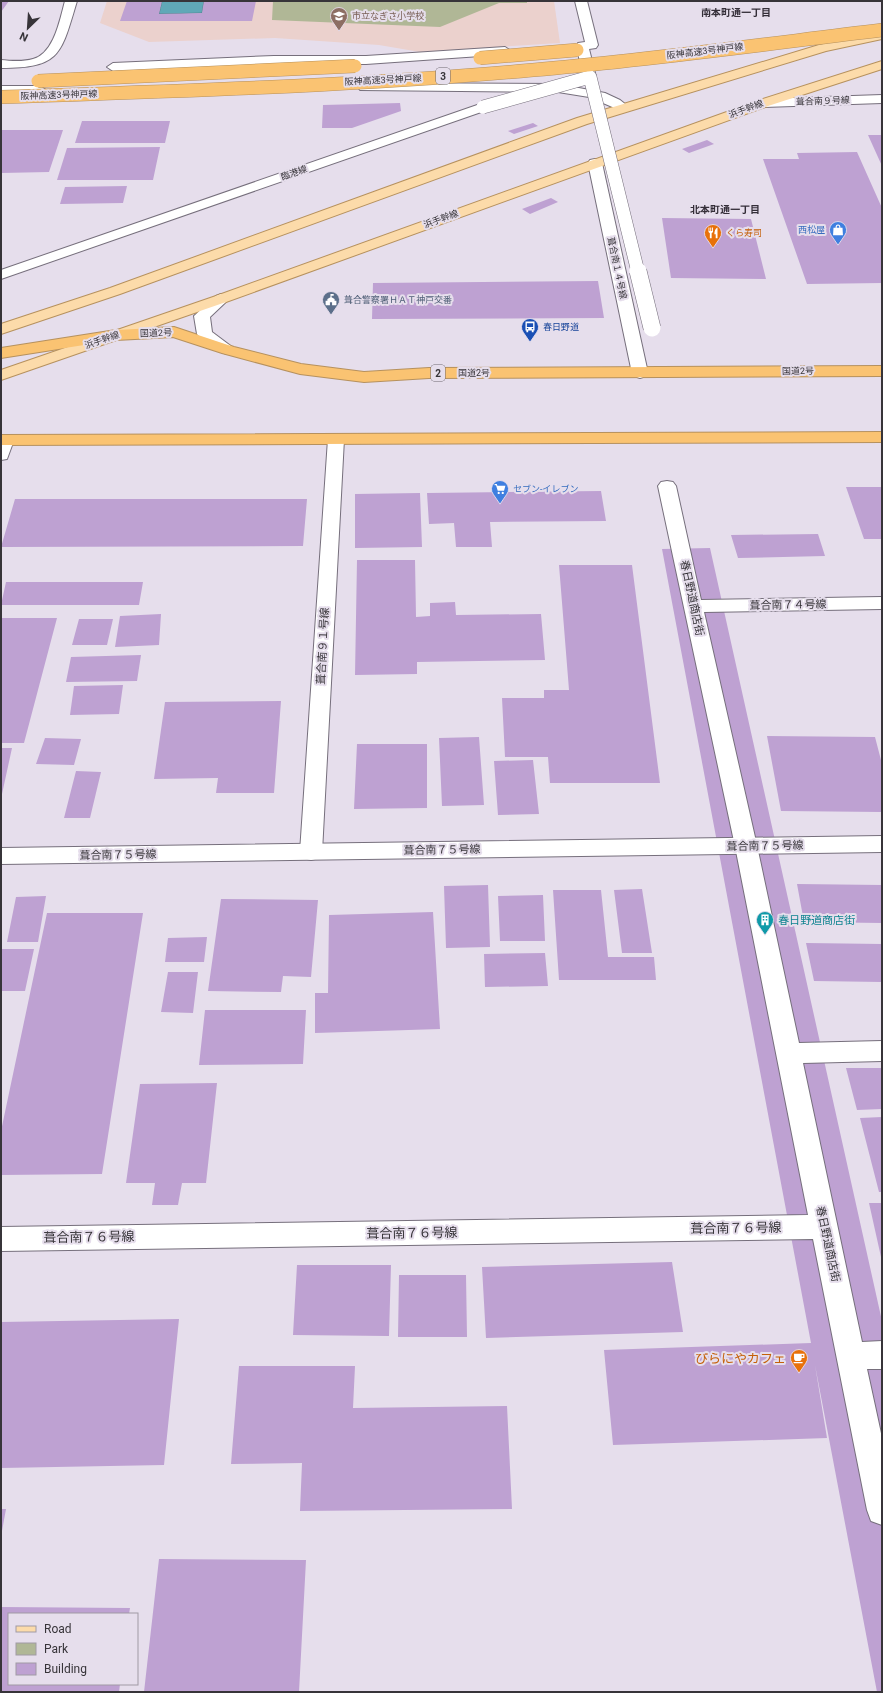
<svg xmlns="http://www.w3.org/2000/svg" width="883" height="1693" font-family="Roboto,'Noto Sans JP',sans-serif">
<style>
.education{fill:#ebd1cd}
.green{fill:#b0b796}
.water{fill:#60a8b7;stroke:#548591}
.building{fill:#bea1d2}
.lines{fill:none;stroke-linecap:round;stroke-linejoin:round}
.street-casing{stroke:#766f7c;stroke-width:2}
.secondary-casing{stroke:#766f7c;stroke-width:2}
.primary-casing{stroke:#b6915e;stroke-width:2}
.highway-casing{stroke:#b6915e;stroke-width:2}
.street{fill:#fff;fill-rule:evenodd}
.secondary{fill:#fff;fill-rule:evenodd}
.primary{fill:#fcdbaa;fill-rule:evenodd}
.highway{fill:#fac372;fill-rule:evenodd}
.street-bridge-far1-casing{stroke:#766f7c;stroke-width:14;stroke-linecap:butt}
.street-bridge-casing{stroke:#766f7c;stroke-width:18;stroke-linecap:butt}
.highway-bridge-casing{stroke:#b6915e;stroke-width:14;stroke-linecap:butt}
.street-bridge-far1{stroke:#fff;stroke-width:13}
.street-bridge{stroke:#fff;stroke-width:17}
.highway-bridge{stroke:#fac372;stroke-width:13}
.labels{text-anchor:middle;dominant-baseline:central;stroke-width:4;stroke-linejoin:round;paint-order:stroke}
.far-education-label{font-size:9px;fill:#785e54;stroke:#e6deec;text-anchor:start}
.far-street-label{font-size:9px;fill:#373439;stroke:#e6deec}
.far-shop-label{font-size:9px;fill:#366cbe;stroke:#e6deec;text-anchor:end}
.far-food-label{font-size:9px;fill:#c56008;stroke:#e6deec;text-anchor:start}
.far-service-label{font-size:9px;fill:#4e5e75;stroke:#e6deec;text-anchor:start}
.far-transit-label{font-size:9px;fill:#164399;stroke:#e6deec;text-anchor:start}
.far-neighbourhood-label{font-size:10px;font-weight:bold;fill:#342e38;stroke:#e6deec}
.shield{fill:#e6deec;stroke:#6c676f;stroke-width:1}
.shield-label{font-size:10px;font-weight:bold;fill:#373439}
.street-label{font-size:11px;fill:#373439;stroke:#e6deec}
.culture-label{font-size:11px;fill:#0d838f;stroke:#e6deec;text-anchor:start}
.near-street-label{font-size:13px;fill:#373439;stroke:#e6deec}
.near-food-label{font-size:13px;fill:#c56008;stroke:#e6deec;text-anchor:end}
</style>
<rect width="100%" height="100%" fill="#e6deec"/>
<!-- education -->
<path class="education" d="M107,1h447l6,42 -140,9 -41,-7 -104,-7 -126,4 -49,-19z"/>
<!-- green -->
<path class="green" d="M273,1h254v2h-28l-59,24 -168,-7z"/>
<!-- water -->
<path class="water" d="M162,1h42l-2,12 -43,1z"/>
<!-- building -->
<path class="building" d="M1,1h8l-8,11z
M127,1h35l-3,13 43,-1 2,-12h52l-4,20h-132z
M400,103l1,8 -49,17h-30l1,-23z
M82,121h88l-5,22h-90z
M533,123l5,3 -24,8 -6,-3z
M1,130h62l-14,42 -48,1z
M868,135h14v31z
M707,140l7,4 -25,9 -7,-4z
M160,147l-7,33h-96l10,-32z
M857,152l25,56v75l-75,1 -44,-125h36l-2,-6z
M127,186l-4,17 -63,1 5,-17z
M551,198l7,4 -28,12 -8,-5z
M662,218l89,1 15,60 -95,-1z
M598,281l6,37 -232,1 1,-36z
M846,487h36v52h-18z
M601,491l5,30 -116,1 2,25h-36l-2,-24 -25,1 -2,-31z
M420,493l2,54 -67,1v-54z
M15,499h292l-4,47 -302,1z
M818,534l7,22 -87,2 -7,-23z
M710,548l172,773v371h-5l-62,-327 12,73 -214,7 -9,-95 207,-7 -149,-794z
M357,560h58l1,57 14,-1v-13l25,-1 1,13 85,-1 4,46 -128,2v12l-62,1z
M559,565h73l28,218h-110l-2,-26h-43l-3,-59h42v-8h25z
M6,582h137l-4,23h-138z
M161,614l-2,31 -44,2 5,-31z
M1,618h56l-33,125h-23z
M79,619h34l-6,26h-35z
M141,655l-4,26 -71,1 5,-25z
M123,685l-4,29 -49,1 4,-29z
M281,701l-7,92h-58l2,-15 -64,1 11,-77z
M767,736l108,1 7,27v48l-101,-1z
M479,737l5,68 -42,1 -3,-68z
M45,738l36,1 -7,26 -38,-1z
M357,744h70v64l-73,1z
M1,748h11l-10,46 -1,-1z
M533,760l6,54 -41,1 -4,-54z
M76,771l25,1 -11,46h-26z
M797,884l85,1v38l-78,-1z
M488,885l2,62 -44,1 -2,-62z
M642,889l10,64h-30l-8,-63z
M553,890h48l7,67h46l2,23h-97z
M543,895l2,46h-45l-2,-45z
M46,896l-8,46h-31l9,-45z
M221,899l97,1 -7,77 -28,-1 -2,16 -73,-1z
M433,912l7,117 -125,4v-40h13l1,-78z
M47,913h96l-41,261 -101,1v-44z
M207,937l-3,25h-39l3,-24z
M806,943l76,1v38l-68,-1z
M1,949h33l-9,42h-24z
M545,953l3,33 -63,1 -1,-33z
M168,972h30l-5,41 -32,-1z
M205,1010h101l-3,54 -104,1z
M846,1068h36v41l-25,1z
M217,1083l-11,100h-24l-4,22h-26l3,-22h-29l14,-99z
M882,1117v75h-3l-19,-74z
M869,1203h13v54h-1z
M672,1262l11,70 -197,6 -4,-71z
M297,1265h94l-2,71 -96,-1z
M399,1275h67l1,62h-69z
M179,1319l-15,146 -163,3v-146z
M239,1366h116l-2,42 154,-2 5,103 -212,2 2,-48 -71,1z
M1,1509h5l-4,22h-1z
M159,1559l147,1 -7,132h-155z
M1,1607l129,1 -1,6h-120v70h111l-1,8h-118z"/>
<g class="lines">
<defs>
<path id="street" d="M575,1h12l11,44 -2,3 -7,1 7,28 -6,4 -6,-4 -8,-31 2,-3 7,-1z
M505,47l6,4 -2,3 -143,10h-92l-161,7 -6,-4 6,-4 161,-7h92z
M882,95v8l-118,4 -6,-4 6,-4z
M483,103l6,4 -2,3 -486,169v-9z
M595,159l5,1 2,3 46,210 -2,3 -6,2 -6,-2 -2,-3 -44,-210 2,-3z
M221,294l5,2 3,3 -19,18 2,15 24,18 -2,3c-13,4 -24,-9 -34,-16l-3,-3 -3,-18 22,-20z
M336,434l6,1 2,4 -22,413 -3,6 -8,2 -8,-2 -3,-6 28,-413 2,-4z
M6,435l6,1 2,4 -7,19 -6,1v-24z
M667,481l6,1 3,4 25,114 181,-3v12l-178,3 53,234 42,197 83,-2v20l-79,2 59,279 20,-1v28h-15l15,69v87l-11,-4 -4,-11 -54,-271 -812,12v-24l807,-12 -73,-369 -77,-360 3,-4z"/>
<path id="secondary" d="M65,1h12c-16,53 -16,67 -76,67v-8c10,1 22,2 32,-1 21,-5 27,-40 32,-58z
M364,83l194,1 47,9 15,7 10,8 -6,4 -35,-15 -31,-5 -198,-2 -2,-3 2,-3z
M1,86h39l6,4 -6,4h-39z
M882,836v16l-881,12v-16z"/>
<path id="primary" d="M882,31v8l-56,12 -239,73 -467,170 -119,40v-10l109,-36 467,-170 242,-73z
M882,61v8l-114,37 -542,196 -225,78v-10l215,-74 544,-196z"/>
<path id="highway" d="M174,327l60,20 67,17 63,8 65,-4 453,-2v10l-453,2 -65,4 -64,-8 -78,-21 -49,-16 -57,3 -115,18v-10l115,-18z
M882,432v10l-881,3v-10z"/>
</defs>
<!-- street casing -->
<use href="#street" class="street-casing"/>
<!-- secondary casing -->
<use href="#secondary" class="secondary-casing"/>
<!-- primary casing -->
<use href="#primary" class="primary-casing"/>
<!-- highway casing -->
<use href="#highway" class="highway-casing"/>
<!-- street -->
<use href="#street" class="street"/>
<!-- secondary -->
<use href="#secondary" class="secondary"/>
<!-- primary -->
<use href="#primary" class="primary"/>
<!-- highway -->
<use href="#highway" class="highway"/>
<defs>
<path id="street-bridge-far1" d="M483,107l107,-30 48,195"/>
<path id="street-bridge" d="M638,271l14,57"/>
<path id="highway-bridge" d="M480,58l97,-8
M38,81l317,-15
M1,97c177,-6 355,-11 532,-27 117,-10 233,-26 349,-40"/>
</defs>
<!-- street-bridge-far1 casing -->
<use href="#street-bridge-far1" class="street-bridge-far1-casing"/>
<!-- street-bridge casing -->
<use href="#street-bridge" class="street-bridge-casing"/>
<!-- highway-bridge casing -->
<use href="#highway-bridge" class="highway-bridge-casing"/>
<!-- street-bridge-far1 -->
<use href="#street-bridge-far1" class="street-bridge-far1"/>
<!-- street-bridge -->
<use href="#street-bridge" class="street-bridge"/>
<!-- highway-bridge -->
<use href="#highway-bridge" class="highway-bridge"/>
</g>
<!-- icons -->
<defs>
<symbol id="school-pin" viewBox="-11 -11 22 30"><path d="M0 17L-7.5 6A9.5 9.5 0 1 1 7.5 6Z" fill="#8d6e63" stroke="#e6deec"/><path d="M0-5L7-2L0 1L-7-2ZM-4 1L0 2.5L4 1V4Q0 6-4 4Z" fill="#fff"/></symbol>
<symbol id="shop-pin" viewBox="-11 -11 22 30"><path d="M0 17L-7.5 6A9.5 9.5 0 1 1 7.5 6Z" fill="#3f7fe0" stroke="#e6deec"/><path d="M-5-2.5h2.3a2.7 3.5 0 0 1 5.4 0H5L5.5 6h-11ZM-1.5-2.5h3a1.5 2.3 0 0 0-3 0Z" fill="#fff"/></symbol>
<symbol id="restaurant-pin" viewBox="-11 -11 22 30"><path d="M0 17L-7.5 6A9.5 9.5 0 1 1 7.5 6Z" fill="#e8710a" stroke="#e6deec"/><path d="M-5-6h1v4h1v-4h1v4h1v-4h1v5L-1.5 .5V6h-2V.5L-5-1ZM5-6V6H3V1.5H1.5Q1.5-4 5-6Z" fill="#fff"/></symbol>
<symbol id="civic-pin" viewBox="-11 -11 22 30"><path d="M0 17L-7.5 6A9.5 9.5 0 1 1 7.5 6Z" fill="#5c6f8a" stroke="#e6deec"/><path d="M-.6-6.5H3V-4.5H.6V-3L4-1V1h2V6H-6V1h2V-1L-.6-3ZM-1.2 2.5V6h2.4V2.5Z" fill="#fff"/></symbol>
<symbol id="bus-pin" viewBox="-11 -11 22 30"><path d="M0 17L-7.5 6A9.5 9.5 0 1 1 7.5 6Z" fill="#1a4fb4" stroke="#e6deec"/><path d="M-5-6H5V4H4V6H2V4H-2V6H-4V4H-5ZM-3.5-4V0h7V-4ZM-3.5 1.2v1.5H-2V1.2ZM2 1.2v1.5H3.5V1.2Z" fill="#fff"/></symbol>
<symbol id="supermarket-pin" viewBox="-11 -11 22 30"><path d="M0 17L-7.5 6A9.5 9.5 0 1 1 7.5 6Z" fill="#3f7fe0" stroke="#e6deec"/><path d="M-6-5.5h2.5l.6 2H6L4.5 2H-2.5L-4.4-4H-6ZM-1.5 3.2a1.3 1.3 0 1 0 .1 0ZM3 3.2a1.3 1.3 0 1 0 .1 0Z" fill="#fff"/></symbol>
<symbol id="building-pin" viewBox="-11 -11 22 30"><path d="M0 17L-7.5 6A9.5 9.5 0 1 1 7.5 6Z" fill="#0f9aa8" stroke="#e6deec"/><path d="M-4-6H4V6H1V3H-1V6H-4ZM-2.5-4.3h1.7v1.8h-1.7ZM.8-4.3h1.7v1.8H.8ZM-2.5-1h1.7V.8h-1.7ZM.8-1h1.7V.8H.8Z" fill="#fff"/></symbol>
<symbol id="cafe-pin" viewBox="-11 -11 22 30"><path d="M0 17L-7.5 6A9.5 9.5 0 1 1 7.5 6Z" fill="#e8710a" stroke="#e6deec"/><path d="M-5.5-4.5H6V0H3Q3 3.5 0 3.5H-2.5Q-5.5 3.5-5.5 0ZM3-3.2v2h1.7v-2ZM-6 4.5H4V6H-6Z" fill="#fff"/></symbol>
</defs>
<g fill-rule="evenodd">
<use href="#school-pin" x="329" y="6" width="20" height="27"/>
<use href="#shop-pin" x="828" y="220" width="20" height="27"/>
<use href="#restaurant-pin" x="703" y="223" width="20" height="27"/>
<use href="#civic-pin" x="321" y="290" width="20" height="27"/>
<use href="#bus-pin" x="520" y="317" width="20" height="27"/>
<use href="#supermarket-pin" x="490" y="479" width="20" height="27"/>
<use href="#building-pin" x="755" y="910" width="20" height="27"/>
<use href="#cafe-pin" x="789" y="1348" width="20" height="27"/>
</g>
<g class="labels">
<!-- far-education labels -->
<g class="far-education-label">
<text x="352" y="16">市立なぎさ小学校</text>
</g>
<!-- far-street labels -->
<g class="far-street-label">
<text transform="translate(705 51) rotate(-7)">阪神高速3号神戸線</text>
<text transform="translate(383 80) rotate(-3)">阪神高速3号神戸線</text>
<text transform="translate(59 95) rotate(-2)">阪神高速3号神戸線</text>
<text transform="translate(823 101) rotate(-2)">葺合南９号線</text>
<text transform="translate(746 109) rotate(-20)">浜手幹線</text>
<text transform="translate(294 173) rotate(-19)">臨港線</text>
<text transform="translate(441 219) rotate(-20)">浜手幹線</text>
<text transform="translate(617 268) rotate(78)">葺合南１４号線</text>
<text transform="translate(156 333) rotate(-2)">国道2号</text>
<text transform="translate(102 340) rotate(-19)">浜手幹線</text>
<text transform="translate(798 371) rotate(-1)">国道2号</text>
<text x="474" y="373">国道2号</text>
</g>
<!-- far-shop labels -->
<g class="far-shop-label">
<text x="825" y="230">西松屋</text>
<text x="513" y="489" text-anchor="start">セブン-イレブン</text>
</g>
<!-- far-food labels -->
<g class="far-food-label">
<text x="726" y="233">くら寿司</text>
</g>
<!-- far-service labels -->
<g class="far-service-label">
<text x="344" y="300">葺合警察署ＨＡＴ神戸交番</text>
</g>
<!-- far-transit labels -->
<g class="far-transit-label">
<text x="543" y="327">春日野道</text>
</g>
<!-- far-neighbourhood labels -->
<g class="far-neighbourhood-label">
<text x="736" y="12">南本町通一丁目</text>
<text x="725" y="209">北本町通一丁目</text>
</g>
<!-- shield labels -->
<g class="shield">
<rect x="436" y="68" width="14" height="16" rx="3"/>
<rect x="431" y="365" width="14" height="16" rx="3"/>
</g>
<g class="shield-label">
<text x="443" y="76">3</text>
<text x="438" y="373">2</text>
</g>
<!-- street labels -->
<g class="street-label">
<text transform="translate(692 598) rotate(78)">春日野道商店街</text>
<text transform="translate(788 605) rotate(-1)">葺合南７４号線</text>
<text transform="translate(323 646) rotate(-87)">葺合南９１号線</text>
<text transform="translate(765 846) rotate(-1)">葺合南７５号線</text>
<text transform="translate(442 850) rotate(-1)">葺合南７５号線</text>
<text transform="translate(118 855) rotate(-1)">葺合南７５号線</text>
<text transform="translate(828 1244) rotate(78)">春日野道商店街</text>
</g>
<!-- culture labels -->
<g class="culture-label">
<text x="778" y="920">春日野道商店街</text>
</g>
<!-- near-street labels -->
<g class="near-street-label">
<text transform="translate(736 1228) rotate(-1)">葺合南７６号線</text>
<text transform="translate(412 1233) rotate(-1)">葺合南７６号線</text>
<text transform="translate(89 1237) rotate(-1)">葺合南７６号線</text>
</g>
<!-- near-food labels -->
<g class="near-food-label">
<text x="786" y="1358">ぴらにやカフェ</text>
</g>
</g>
<!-- border -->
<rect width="883" height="1693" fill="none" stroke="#373439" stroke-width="4"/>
<!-- legend -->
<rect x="8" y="1613" width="130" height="72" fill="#e6deec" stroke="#a09aa4"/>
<rect x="16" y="1626" width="20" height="6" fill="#fcdbaa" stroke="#a09aa4"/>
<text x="44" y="1633" font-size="12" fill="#373439">Road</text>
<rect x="16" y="1643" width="20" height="12" fill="#b0b796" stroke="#a09aa4"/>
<text x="44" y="1653" font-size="12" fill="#373439">Park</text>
<rect x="16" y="1663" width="20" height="12" fill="#bea1d2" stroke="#a09aa4"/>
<text x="44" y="1673" font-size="12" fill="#373439">Building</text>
<!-- north arrow -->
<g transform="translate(28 28) rotate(205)" stroke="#e6deec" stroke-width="3" paint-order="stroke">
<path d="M0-3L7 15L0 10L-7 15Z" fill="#373439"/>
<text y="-6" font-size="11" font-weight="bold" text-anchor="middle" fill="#373439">N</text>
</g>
</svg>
